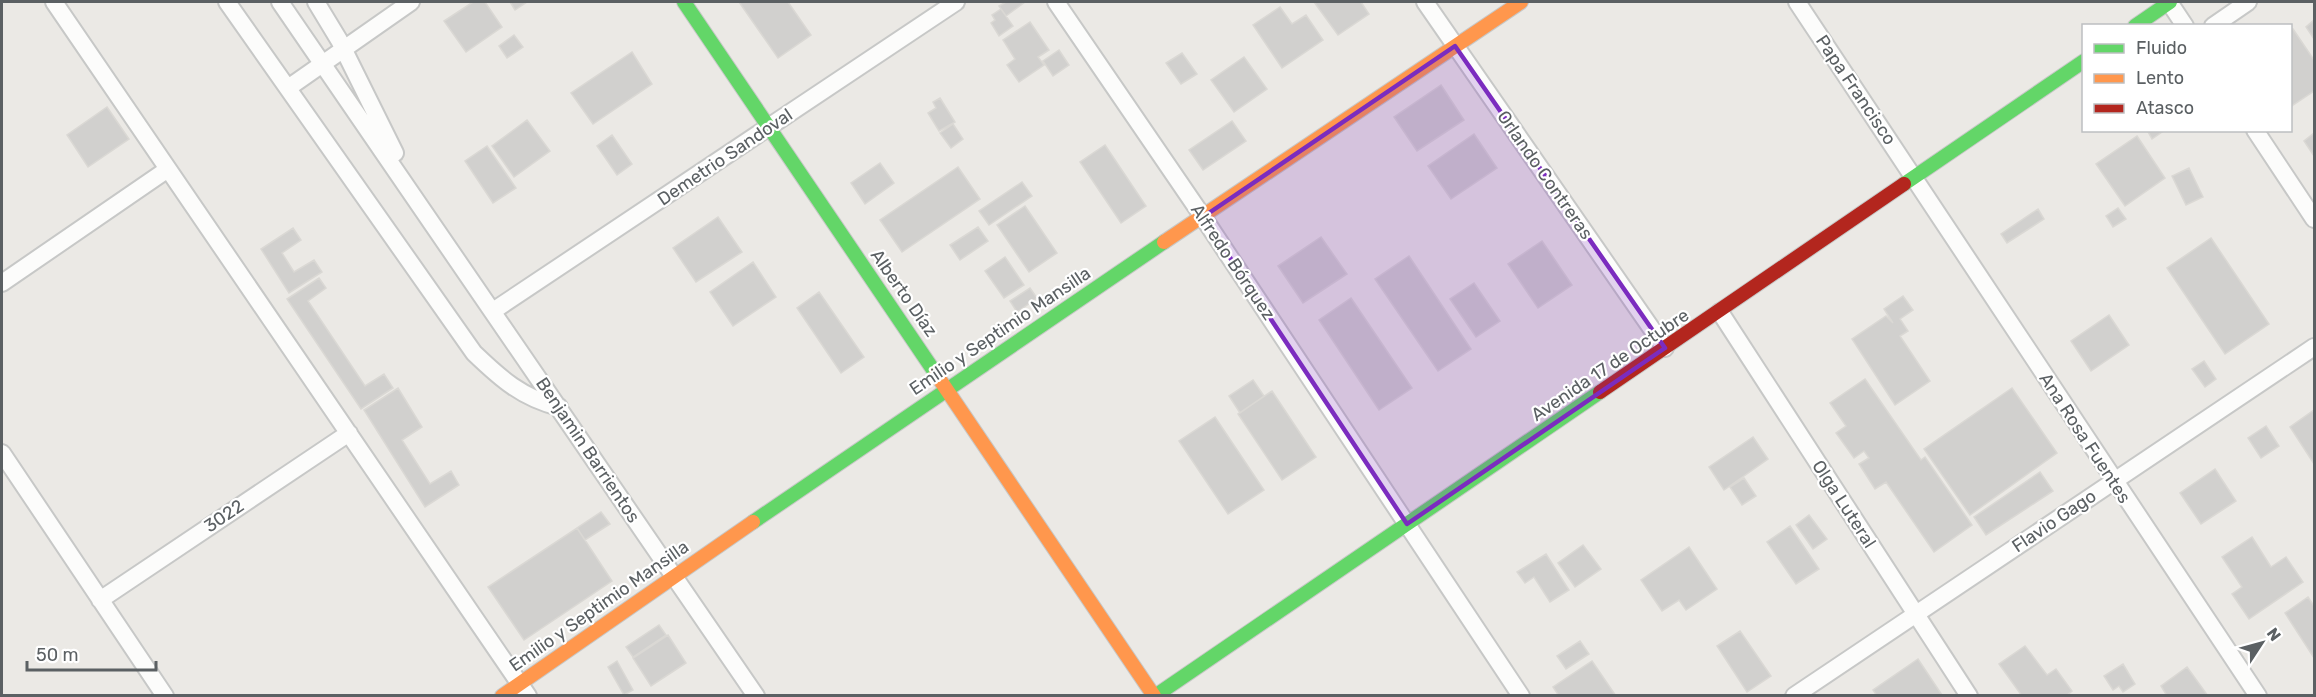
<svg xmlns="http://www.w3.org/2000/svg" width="2316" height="697" font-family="Rubik,sans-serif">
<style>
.building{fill:#d1d0ce;stroke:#dad8d4;stroke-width:1.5}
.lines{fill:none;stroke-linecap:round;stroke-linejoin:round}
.street-casing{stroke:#c7c8c7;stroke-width:20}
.fast-casing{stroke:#c7c8c7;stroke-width:16}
.slow-casing{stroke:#c7c8c7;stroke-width:16}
.jam-casing{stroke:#c7c8c7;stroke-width:16}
.street{stroke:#fcfcfb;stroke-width:16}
.fast{stroke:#63d668;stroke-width:14}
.slow{stroke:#ff974d;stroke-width:14}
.jam{stroke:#b3261e;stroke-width:14}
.marked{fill:#7b2cbf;fill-opacity:0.2;stroke:#7b2cbf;stroke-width:4.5;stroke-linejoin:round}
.labels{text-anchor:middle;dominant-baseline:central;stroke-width:4.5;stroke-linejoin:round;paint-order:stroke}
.street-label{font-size:18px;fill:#5b6063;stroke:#fff}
</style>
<rect width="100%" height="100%" fill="#ebe9e5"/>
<!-- building -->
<path class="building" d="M473,2h12l17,25 -36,25 -22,-31z
M510,2h17l-12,8z
M739,2h49l23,33 -33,23z
M1006,2h19l-19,14 -7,-10z
M1314,2h47l8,12 -31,21z
M1280,7l12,17 14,-9 17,25 -41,28 -29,-43z
M1001,9l12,17 -14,10 -8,-13 4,-3 -3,-5z
M2314,20v19l-8,-12z
M1030,22l19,28 -11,7 6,8 -25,17 -12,-17 8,-6 -12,-19z
M2293,29l21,31v31l-24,16v-76z
M514,35l9,12 -16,11 -8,-12z
M1059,50l10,15 -16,11 -10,-15z
M632,52l20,32 -59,40 -22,-31z
M1182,53l15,21 -16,10 -15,-21z
M1244,57l23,32 -33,23 -23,-32z
M1441,85l23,35 -47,31 -23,-34z
M940,98l15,24 -16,9 -11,-18 8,-5 -3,-6z
M107,107l22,32 -41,28 -21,-32z
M527,120l23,31 -36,26 -22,-31z
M1232,121l14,20 -43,29 -14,-20z
M953,124l10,15 -12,9 -11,-15z
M2147,130h18l-13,9z
M2314,133v23l-10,-15z
M1474,134l23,34 -46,31 -23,-33z
M612,135l20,29 -15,11 -20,-29z
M2137,136l28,42 -40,28 -29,-42z
M1105,145l41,61 -25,17 -41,-61z
M487,146l29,42 -23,15 -28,-42z
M880,163l14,20 -29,21 -14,-21z
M958,167l22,32 -78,53 -22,-32z
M2189,168l14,29 -17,8 -14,-29z
M1022,182l10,14 -43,29 -10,-14z
M1025,206l32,47 -28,19 -32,-47z
M2118,208l8,11 -13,8 -7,-11z
M2038,209l6,10 -37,24 -6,-9z
M718,217l24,35 -46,30 -23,-34z
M978,227l10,14 -28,19 -10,-15z
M293,228l8,12 -19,13 12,19 20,-12 8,12 -33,21 -28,-44z
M1321,237l26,37 -44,29 -25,-37z
M2211,238l58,86 -44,30 -58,-86z
M1542,241l30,44 -34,23 -30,-44z
M1409,256l62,93 -33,22 -63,-92z
M1005,257l19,28 -20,13 -19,-27z
M753,262l23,35 -43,29 -23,-34z
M319,278l7,10 -18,13 57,85 19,-12 9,14 -32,21 -74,-110z
M1474,283l26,38 -24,16 -26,-38z
M1030,288l7,10 -20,14 -7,-11z
M819,292l45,65 -23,16 -44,-65z
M1903,296l10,14 -13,9 8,12 -8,5 30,45 -35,24 -43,-66 34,-23 7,7 -9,-14z
M1351,298l61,90 -33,22 -60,-90z
M2109,315l20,30 -38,26 -20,-30z
M2204,361l12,18 -11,8 -13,-18z
M1865,379l56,81 4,-3 47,68 -38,27 -48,-70 -11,7 -16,-25 10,-6 -5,-7 -10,7 -18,-25 10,-7 -16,-23z
M1253,380l11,16 -24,17 -11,-17z
M398,388l24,39 -20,13 28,44 21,-13 8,14 -34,22 -61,-97z
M2012,388l45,65 -87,62 -46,-66z
M1272,391l44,66 -34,23 -44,-66z
M2314,410v54l-24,-37z
M1215,417l49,73 -36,24 -49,-73z
M2266,426l13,20 -18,12 -13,-20z
M1753,437l15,22 -44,31 -15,-23z
M2215,469l21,32 -35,23 -21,-31z
M2040,472l13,19 -67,44 -12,-18z
M1744,478l12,18 -14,9 -12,-18z
M601,512l9,12 -25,16 -8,-12z
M1809,515l18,24 -14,10 -17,-24z
M1790,526l29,43 -23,15 -29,-42z
M577,528l35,53 -88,59 -36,-53z
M2252,537l19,30 15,-10 17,25 -54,37 -17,-25 10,-7 -20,-30z
M1583,545l18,24 -26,18 -17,-24z
M1689,547l28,42 -31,21 -7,-10 -17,11 -21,-31z
M1546,554l23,36 -19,12 -16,-25 -9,6 -8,-11z
M2308,597l6,9v52l-29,-45z
M659,625l7,10 -33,22 -7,-10z
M1740,631l31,45 -24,16 -30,-46z
M668,635l18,28 -35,23 -18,-28z
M1580,641l9,13 -23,15 -9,-13z
M2025,646l22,29 9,-6 16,22 -6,5h-44l-23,-32z
M1918,659l24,36 -65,1 -4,-6z
M617,661l16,29 -9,5 -16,-28z
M1592,661l24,35h-57l-6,-9z
M2123,664l12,20 -12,8 -4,-6 -6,4 -9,-14z
M2187,667l21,29h-41l-6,-10z"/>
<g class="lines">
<defs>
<path id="street" d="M54,2l474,694
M227,2l247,351c26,25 48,45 85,54
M280,2l476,694
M316,2l23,38 56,113
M1056,2l147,215 318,479
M1425,2l240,346
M1797,2l461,694
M2169,2l16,24
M2213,26l35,-24
M288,88l123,-86
M2255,130l59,89
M2,283l166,-114
M493,311l463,-309
M1720,312l249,384
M2,453l163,243
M100,600l249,-167
M1794,696l520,-349"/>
<path id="fast" d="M684,2l252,372
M2135,26l35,-24
M1904,184l180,-123
M753,522l411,-280
M1155,696l445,-304"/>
<path id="slow" d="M1164,242l357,-240
M936,374l218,322
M502,696l251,-174"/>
<path id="jam" d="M1600,392l304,-208"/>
</defs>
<!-- street casing -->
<use href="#street" class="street-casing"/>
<!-- fast casing -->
<use href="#fast" class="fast-casing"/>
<!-- slow casing -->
<use href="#slow" class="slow-casing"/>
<!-- jam casing -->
<use href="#jam" class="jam-casing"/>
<!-- street -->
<use href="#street" class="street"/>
<!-- fast -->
<use href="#fast" class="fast"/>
<!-- slow -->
<use href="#slow" class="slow"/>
<!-- jam -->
<use href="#jam" class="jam"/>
</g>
<!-- marked area -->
<path class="marked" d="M1455,46l210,302 -258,176 -204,-307z"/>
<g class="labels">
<!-- street labels -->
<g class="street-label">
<text transform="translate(1856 90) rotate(56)">Papa Francisco</text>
<text transform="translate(725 157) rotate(-34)">Demetrio Sandoval</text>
<text transform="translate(1545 175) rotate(55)">Orlando Contreras</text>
<text transform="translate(1233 262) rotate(56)">Alfredo Bórquez</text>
<text transform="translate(904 293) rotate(55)">Alberto Díaz</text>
<text transform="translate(1000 331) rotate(-34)">Emilio y Septimio Mansilla</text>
<text transform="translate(1610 365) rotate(-34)">Avenida 17 de Octubre</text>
<text transform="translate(2085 438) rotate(57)">Ana Rosa Fuentes</text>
<text transform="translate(588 450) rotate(56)">Benjamin Barrientos</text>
<text transform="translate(1844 504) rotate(57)">Olga Luteral</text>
<text transform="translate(224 516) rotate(-34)">3022</text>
<text transform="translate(2054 521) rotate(-34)">Flavio Gago</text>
<text transform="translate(599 606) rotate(-35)">Emilio y Septimio Mansilla</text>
</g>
</g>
<!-- border -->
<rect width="2316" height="697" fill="none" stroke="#5b6063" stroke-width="6"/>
<!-- legend -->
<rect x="2082" y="24" width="210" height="108" fill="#ffffff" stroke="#bdbfc1" stroke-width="1.5"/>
<rect x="2094" y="44" width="30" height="9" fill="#63d668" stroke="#bdbfc1" stroke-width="1.5"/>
<text x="2136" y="54" font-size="18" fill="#5b6063">Fluido</text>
<rect x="2094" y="74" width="30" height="9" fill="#ff974d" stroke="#bdbfc1" stroke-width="1.5"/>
<text x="2136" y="84" font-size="18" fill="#5b6063">Lento</text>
<rect x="2094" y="104" width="30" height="9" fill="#b3261e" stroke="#bdbfc1" stroke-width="1.5"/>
<text x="2136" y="114" font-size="18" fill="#5b6063">Atasco</text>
<!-- north arrow -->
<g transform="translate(2262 643) rotate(54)" stroke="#ffffff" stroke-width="4.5" paint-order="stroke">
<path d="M0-4.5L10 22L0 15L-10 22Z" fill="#5b6063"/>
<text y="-9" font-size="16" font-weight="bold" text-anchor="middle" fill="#5b6063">N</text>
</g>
<!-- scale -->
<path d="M27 661v9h129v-9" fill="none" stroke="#5b6063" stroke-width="3"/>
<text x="36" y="661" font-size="18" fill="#5b6063" stroke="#ffffff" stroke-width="4.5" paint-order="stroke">50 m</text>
</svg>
